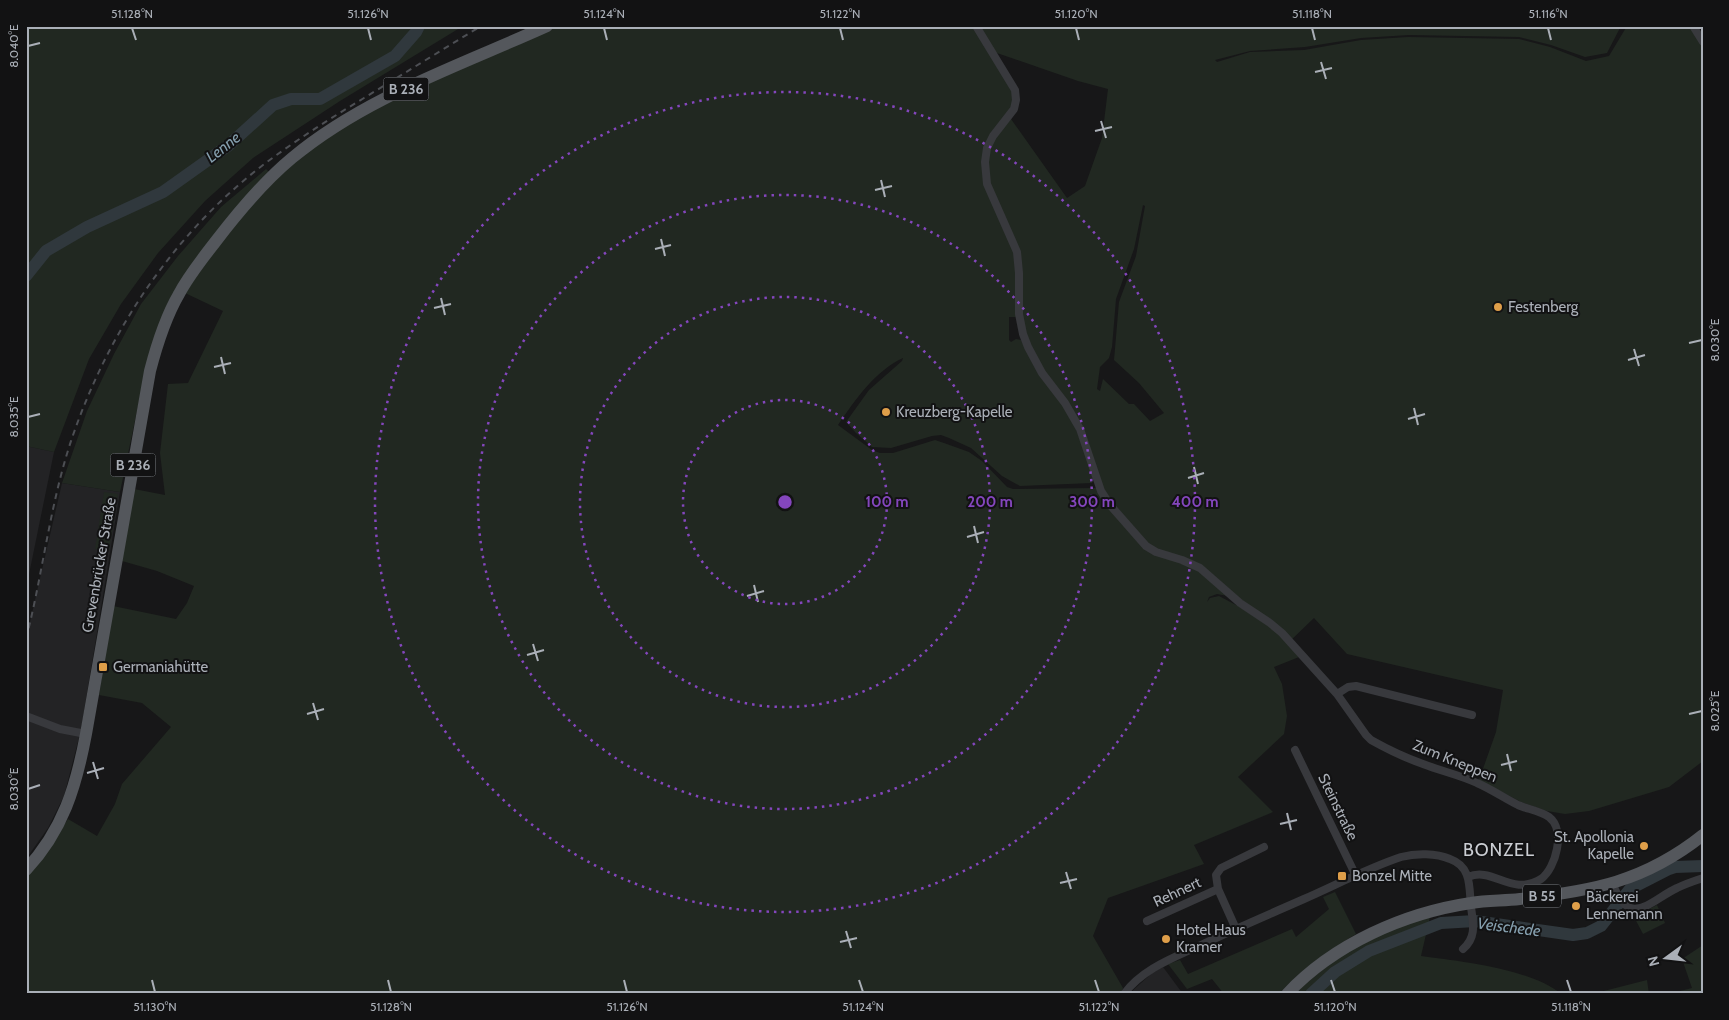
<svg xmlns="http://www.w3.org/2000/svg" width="1729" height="1020" font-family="Cabin,sans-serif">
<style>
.built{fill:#232325}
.green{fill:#212821;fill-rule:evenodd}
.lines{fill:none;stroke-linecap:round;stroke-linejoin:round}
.river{stroke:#30383d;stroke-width:12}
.minor{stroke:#38393d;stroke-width:8}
.primary{stroke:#54575c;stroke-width:12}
.rail{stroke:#4d4f54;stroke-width:2;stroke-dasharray:6 5;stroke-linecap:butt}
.ticks{fill:none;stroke:#aaafb7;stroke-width:2}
.ring{fill:none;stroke:#8446bd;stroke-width:2.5;stroke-dasharray:2.5 5}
.poi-dot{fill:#de9e49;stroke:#121213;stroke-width:2}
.labels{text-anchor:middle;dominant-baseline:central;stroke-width:4;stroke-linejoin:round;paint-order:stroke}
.shield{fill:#121213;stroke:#7c8086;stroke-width:1}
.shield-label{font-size:14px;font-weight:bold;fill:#aaafb7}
.poi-label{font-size:15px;fill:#aaafb7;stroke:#121213;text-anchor:start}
.street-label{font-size:15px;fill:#aaafb7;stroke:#121213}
.water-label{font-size:16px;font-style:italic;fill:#859fae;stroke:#121213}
.quarter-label{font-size:18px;letter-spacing:1px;fill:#cbced3;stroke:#121213}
.centre{fill:#8446bd;stroke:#121213;stroke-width:2.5}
.ring-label{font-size:15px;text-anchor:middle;font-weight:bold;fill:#8446bd;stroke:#121213;stroke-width:4;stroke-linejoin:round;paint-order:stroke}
.neatline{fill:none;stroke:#aaafb7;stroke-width:2}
.ticks-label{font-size:12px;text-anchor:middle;fill:#aaafb7}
</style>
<rect width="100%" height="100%" fill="#171718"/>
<!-- built -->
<path class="built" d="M26,446l28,6 -28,137z
M62,483l58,9 -39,238 -17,66 -16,32 -22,31v-220z
M1163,967l20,27h-54l23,-21z"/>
<!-- green -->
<path class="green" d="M26,26h437l-123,75 -87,57 -48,43 -47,52 -37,51 -32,55 -35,93 -28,-6z
M555,26h418l33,52 7,13 1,7 -2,10 -25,34 -4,32 4,17h6l-5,-15 -1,-11 5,-26 19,-20 56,79 18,-12 17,-48 6,-49 -30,-8 -84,-29 -16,-26h643l-14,27 -22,4 -34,-12 -32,-8 -110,-2 -48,3 -56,9 -55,4 -35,9 2,2 33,-10 54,-2 57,-10 47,-3 111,2 31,8 36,14 23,-5 18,-30h65l11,16v719l-34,26 -80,24 -24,3 -18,-3 -26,-9 -42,-22 17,-48 7,-42 -156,-36 -33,-36 -26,25 11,14 -25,10 8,17 5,32 -3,18 -46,43 35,35 -79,33 10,19 -96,34 -15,38 30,52 -2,6h-1095v-121l16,-16 26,-38 29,17 18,-32 7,-20 49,-57 -29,-24 -43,-8 14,-89 63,13 11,-16 7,-17 -37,-15 -35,-10 12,-72 31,6 -5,-42 8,-69 20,-1 35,-72 -38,-18 46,-65 48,-53 45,-39 68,-37 99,-45zM1143,205l2,1 -9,50 -17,46 -5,58 25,23 25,30 -14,8 -16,-17h-5l-26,-25 -3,12 -3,-2 3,-22 9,-9 3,-11 4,-48 18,-50zM1010,229l10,24 2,60 3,22 13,29 41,57 23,65c8,15 37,53 51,61 14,7 29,9 43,16 21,12 37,32 57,45v6l-34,-18 -9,2 -3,4 2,-5 8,-3 11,2 -27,-24 -21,-10 -21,-6 -15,-9 -38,-45 -9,-14 -84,1 -6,-2 -25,-26 -13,-9 -25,-9 -9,-3 -42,13h-13l-8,-3 -34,-25c17,-25 37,-54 65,-67l-1,3 -33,29 -23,32 10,11 16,14 19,1 41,-12 9,-1 8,3 22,10 31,28 18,10 72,-3 2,-6 -21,-56 -18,-28 -21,-28 -13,-25 -5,-1 -5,3 -2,-2v-23h8v-64l-10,-22z
M266,169l4,4 -91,113 -33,82 -26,124 -58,-9 25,-72 27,-57 27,-50 37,-48 43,-49z
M104,492l14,2 -9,57 -14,-2z
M1335,892l21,42c-28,17 -55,35 -77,60h-55l-12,-15 -25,10 -19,-25 12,-4 8,14 104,-45 4,8 33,-28 -6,-12z
M1657,905l8,18 -22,11 -11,-21 11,-1z
M1430,917l-9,39c38,5 111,13 140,38h-266c28,-27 58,-49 93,-64 13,-6 28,-9 42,-13z
M1703,945v49h-35l24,-6 -10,-29z
M1647,980l2,14h-57z"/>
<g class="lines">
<!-- river -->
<path class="river" d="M26,276l20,-25 41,-24 76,-35 66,-47 44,-40 18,-6h29l75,-43 21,-24 3,-6
M1311,994l24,-22 34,-21 72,-28 34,-2 98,14 14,-2 14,-7 29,-37 39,-20 6,-2 28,-1"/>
<!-- minor -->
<path class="minor" d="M976,26l39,64 1,10 -2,9 -21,27 -6,12 -2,14 2,22 30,68 2,21v41l4,20 5,13 14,26 23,30 15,26 21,62 9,14 36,41 10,6 26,8 18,8 40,35 30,20 12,10 55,61 29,41 5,5c16,9 35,18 52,24 18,7 37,11 54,19 14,6 27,15 41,22 9,4 23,6 31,12 17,13 7,51 -8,62 -30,18 -48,-13 -73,-2
M1693,26l10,16
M1337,694l11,-7 8,-1 116,29
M26,716l34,13 26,5
M1295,750l61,126
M1613,884c16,46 38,16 64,4 8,-4 17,-7 26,-10
M1147,921l71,-32
M1236,929l-18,-40 -2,-14 5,-7 43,-21
M1124,994c19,-26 52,-37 79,-50 34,-16 67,-30 101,-45 32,-14 64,-31 97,-42 15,-4 35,-4 49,2 22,8 19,28 21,48 2,16 6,30 -8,42"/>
<!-- primary -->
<path class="primary" d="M26,870c37,-40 50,-83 60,-136l64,-363c7,-27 15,-53 29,-77 10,-19 24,-36 37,-53 23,-30 47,-59 76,-83 73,-61 169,-93 255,-132
M1287,994c47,-50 117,-81 184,-91 16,-3 32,-2 49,-4 72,-8 124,-17 183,-64"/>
<!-- rail -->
<path class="rail" d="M26,639c17,-66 24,-136 46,-201 37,-108 103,-207 195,-276 31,-23 64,-44 97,-64 39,-24 78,-48 117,-72"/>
</g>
<!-- ticks -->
<path class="ticks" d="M132,28l4,12M368,28l3,12M604,28l3,12M840,28l3,12M1076,28l3,12M1312,28l3,12M1548,28l3,12M28,46l12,-3M1321,62l5,17M1315,72l17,-4M1101,121l5,17M1095,131l17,-4M881,180l4,17M875,190l17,-4M661,239l4,17M655,249l16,-4M441,298l4,17M434,308l17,-4M1689,343l13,-3M1634,349l5,17M221,357l4,17M1628,360l17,-5M214,367l17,-4M1414,408l4,17M28,417l12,-3M1408,419l17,-5M1194,467l4,17M1188,478l16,-5M974,526l4,17M967,537l17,-5M754,585l4,17M747,596l17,-5M533,644l5,17M527,655l17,-5M313,703l5,17M307,714l17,-5M1689,714l13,-3M1507,754l4,17M93,762l5,17M1501,765l16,-4M87,773l17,-5M28,789l12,-4M1287,813l4,17M1280,824l17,-4M1066,872l5,17M1060,883l17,-4M846,931l5,17M840,942l17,-4M152,980l3,12M388,980l3,12M624,980l3,12M859,980l4,12M1095,980l4,12M1331,980l4,12M1567,980l4,12"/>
<!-- distance rings -->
<g class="ring">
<circle cx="785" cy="502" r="102"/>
<circle cx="785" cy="502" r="205"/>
<circle cx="785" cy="502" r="307"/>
<circle cx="785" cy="502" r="410"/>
</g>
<!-- markers -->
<g class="poi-dot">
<circle cx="1498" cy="307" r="5"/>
<circle cx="886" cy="412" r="5"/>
<rect x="98" y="662" width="10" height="10" rx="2.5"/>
<circle cx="1644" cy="846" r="5"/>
<rect x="1337" y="871" width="10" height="10" rx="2.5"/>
<circle cx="1576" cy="906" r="5"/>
<circle cx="1166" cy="939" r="5"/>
</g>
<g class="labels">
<!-- shield labels -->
<g class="shield">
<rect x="383.5" y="77.5" width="45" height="23" rx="4"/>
<rect x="110.5" y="453.5" width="45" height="23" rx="4"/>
<rect x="1523" y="884.5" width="38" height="23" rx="4"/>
</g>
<g class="shield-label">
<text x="406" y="89">B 236</text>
<text x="133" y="465">B 236</text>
<text x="1542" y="896">B 55</text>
</g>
<!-- poi labels -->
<g class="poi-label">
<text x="1508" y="307">Festenberg</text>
<text x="896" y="412">Kreuzberg-Kapelle</text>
<text x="113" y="667">Germaniahütte</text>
<text x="1634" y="837" text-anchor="end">St. Apollonia<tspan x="1634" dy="17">Kapelle</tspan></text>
<text x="1352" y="876">Bonzel Mitte</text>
<text x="1586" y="897">Bäckerei<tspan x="1586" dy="17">Lennemann</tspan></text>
<text x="1176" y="930">Hotel Haus<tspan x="1176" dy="17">Kramer</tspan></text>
</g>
<!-- street labels -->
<g class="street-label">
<text transform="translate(99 565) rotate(-80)">Grevenbrücker Straße</text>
<text transform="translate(1455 761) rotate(22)">Zum Kneppen</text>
<text transform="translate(1338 807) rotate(64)">Steinstraße</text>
<text transform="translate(1177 892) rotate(-25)">Rehnert</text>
</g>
<!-- water labels -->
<g class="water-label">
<text transform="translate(223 147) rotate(-38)">Lenne</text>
<text transform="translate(1509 927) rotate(7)">Veischede</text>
</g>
<!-- quarter labels -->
<g class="quarter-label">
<text x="1499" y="850">BONZEL</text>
</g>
</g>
<circle cx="785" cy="502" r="8" class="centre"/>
<g class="ring-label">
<text x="887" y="507">100 m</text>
<text x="990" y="507">200 m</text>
<text x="1092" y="507">300 m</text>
<text x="1195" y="507">400 m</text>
</g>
<!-- border -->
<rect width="1729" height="1020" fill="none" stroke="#121213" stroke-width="55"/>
<!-- north arrow -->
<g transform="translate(1666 958) rotate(255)" stroke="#121213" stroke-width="4" paint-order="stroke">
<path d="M0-4L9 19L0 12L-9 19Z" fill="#aaafb7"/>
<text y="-8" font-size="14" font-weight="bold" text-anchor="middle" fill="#aaafb7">N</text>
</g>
<rect x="28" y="28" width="1674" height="964" class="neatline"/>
<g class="ticks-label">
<text x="132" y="18">51.128°N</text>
<text x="368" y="18">51.126°N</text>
<text x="604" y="18">51.124°N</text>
<text x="840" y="18">51.122°N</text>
<text x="1076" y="18">51.120°N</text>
<text x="1312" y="18">51.118°N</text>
<text x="1548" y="18">51.116°N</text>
<text transform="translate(14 46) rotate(-90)" y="4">8.040°E</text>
<text transform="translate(1715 340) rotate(-90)" y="4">8.030°E</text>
<text transform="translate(14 417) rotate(-90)" y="4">8.035°E</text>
<text transform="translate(1715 711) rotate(-90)" y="4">8.025°E</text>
<text transform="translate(14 789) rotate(-90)" y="4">8.030°E</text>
<text x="155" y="1011">51.130°N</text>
<text x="391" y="1011">51.128°N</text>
<text x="627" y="1011">51.126°N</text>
<text x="863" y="1011">51.124°N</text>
<text x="1099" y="1011">51.122°N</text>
<text x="1335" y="1011">51.120°N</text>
<text x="1571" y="1011">51.118°N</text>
</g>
</svg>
